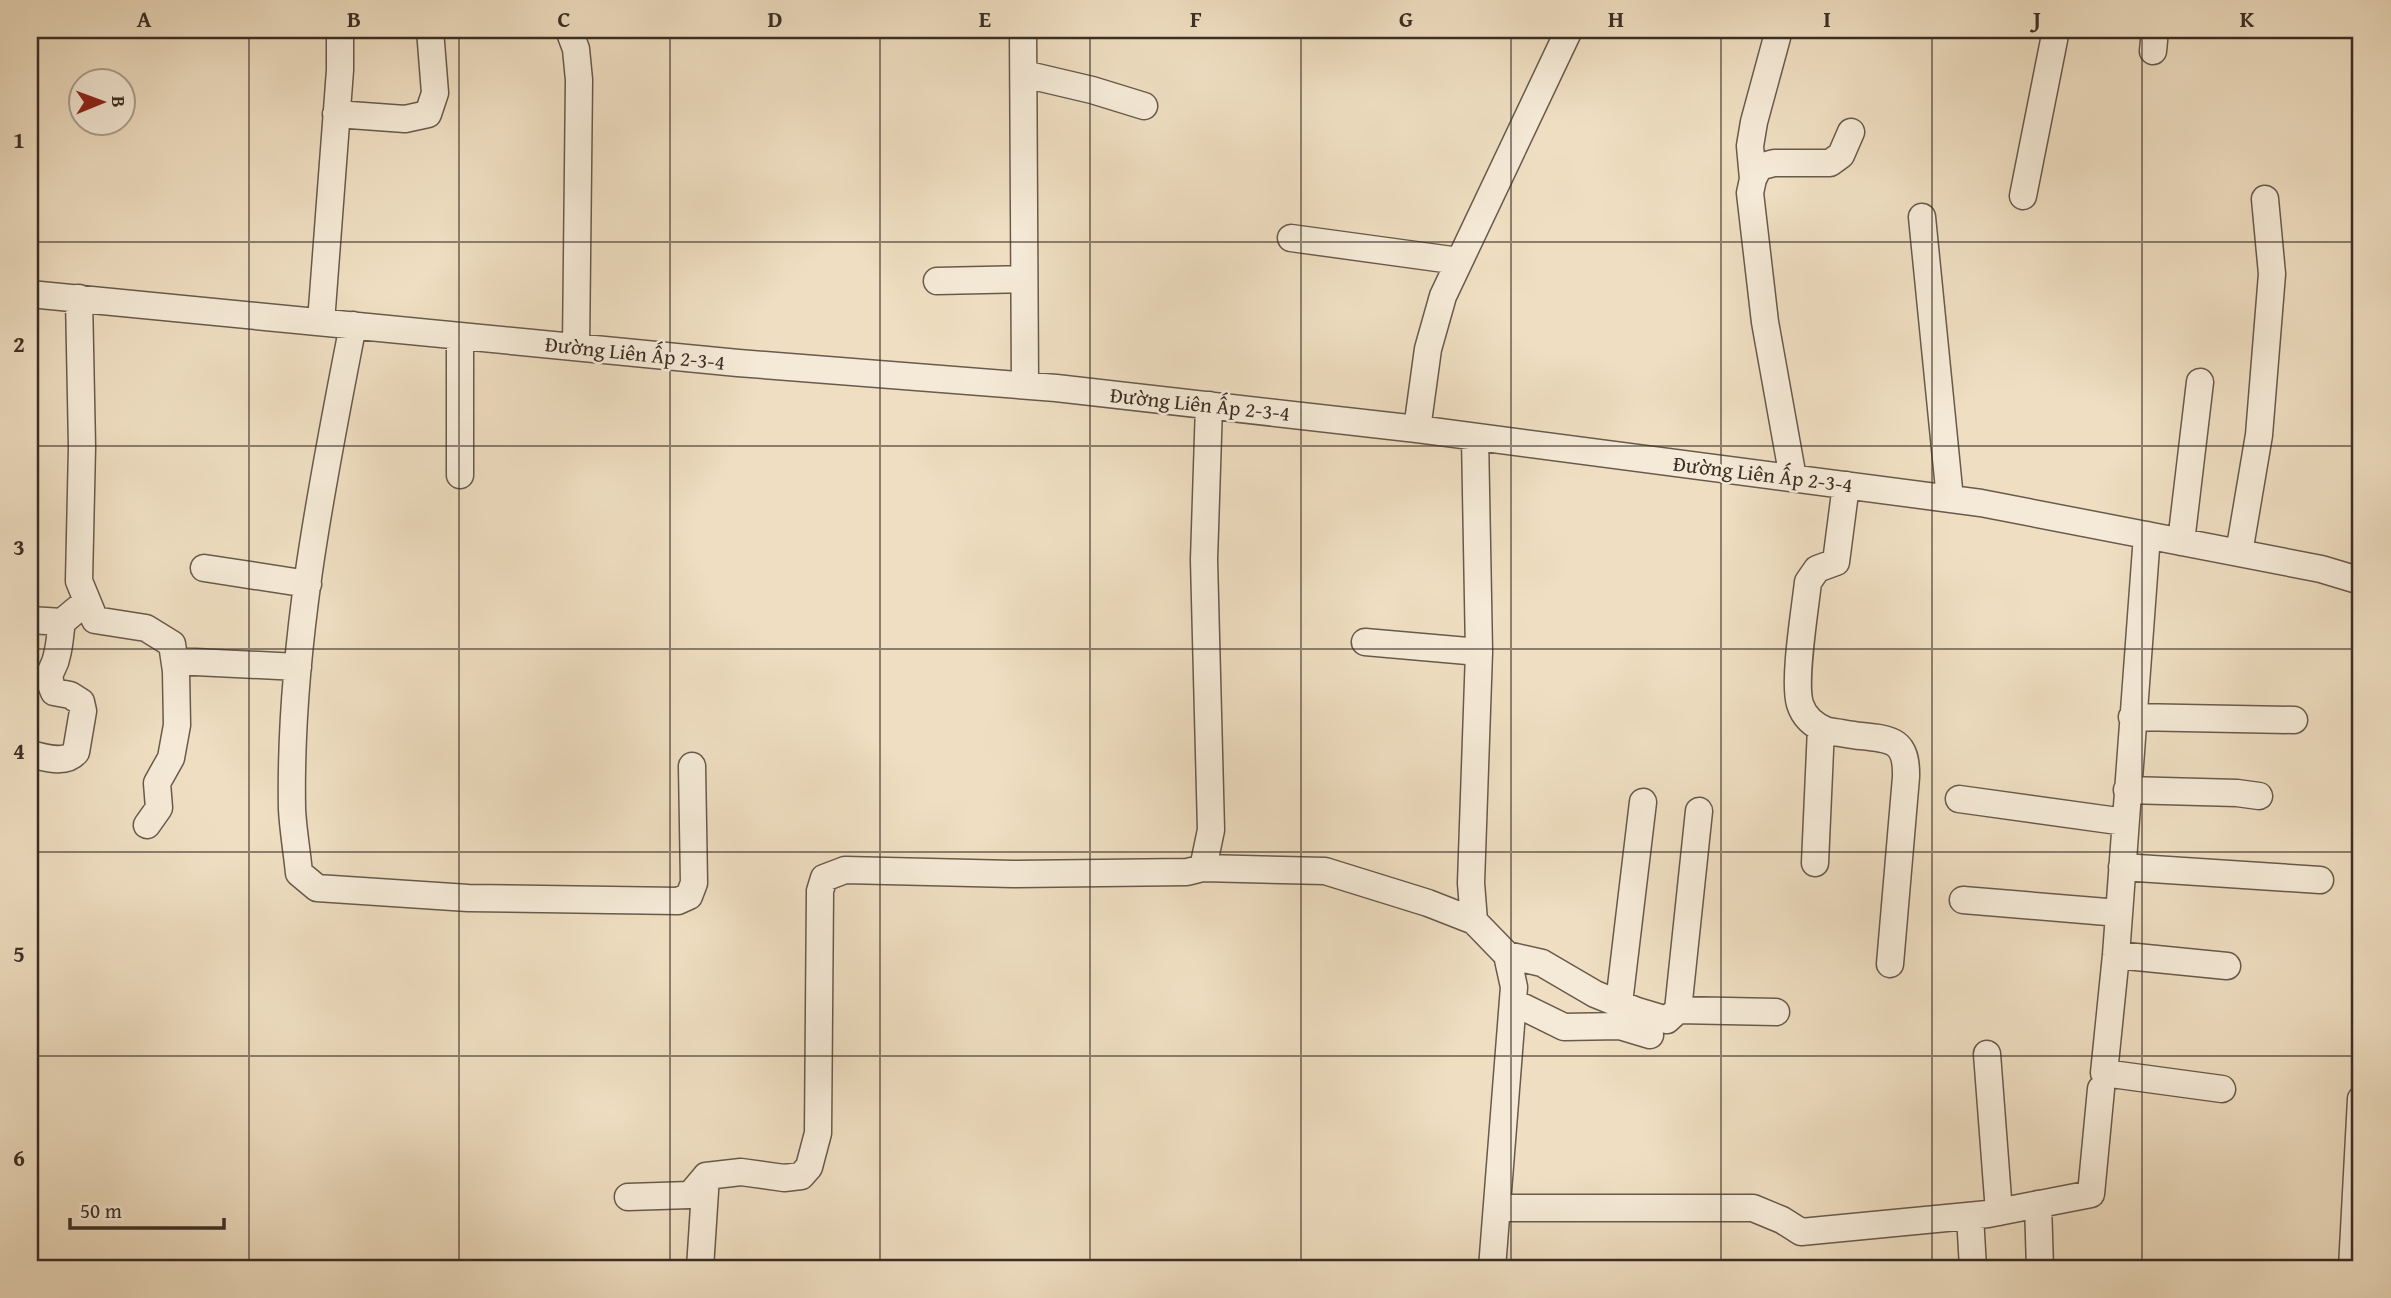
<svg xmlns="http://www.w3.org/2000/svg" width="2391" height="1298" font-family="'Gentium Book Plus',serif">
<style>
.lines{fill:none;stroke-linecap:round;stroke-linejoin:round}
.minor-casing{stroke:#685a4c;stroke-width:29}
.minor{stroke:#f5ead7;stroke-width:26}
.grid{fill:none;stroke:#3b2e25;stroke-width:2;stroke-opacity:0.55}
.labels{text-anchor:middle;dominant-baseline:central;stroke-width:5;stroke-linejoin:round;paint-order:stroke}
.street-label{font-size:21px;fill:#3b2e25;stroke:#f5ead7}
.neatline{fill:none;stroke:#3b2e25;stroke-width:2.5}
.grid-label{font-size:23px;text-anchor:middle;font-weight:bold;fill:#3b2e25}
</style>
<rect width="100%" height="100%" fill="#efdec1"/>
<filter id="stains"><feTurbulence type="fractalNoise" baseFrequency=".00286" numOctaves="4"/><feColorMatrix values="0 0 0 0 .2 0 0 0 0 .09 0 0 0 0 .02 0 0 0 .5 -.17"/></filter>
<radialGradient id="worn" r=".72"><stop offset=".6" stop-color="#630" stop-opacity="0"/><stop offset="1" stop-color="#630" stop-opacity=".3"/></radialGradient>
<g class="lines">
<defs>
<path id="minor" d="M569,30l7,19 3,31 -3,267
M1023,30l2,355
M2153,51l2,-21
M1024,74l68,16 52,16
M336,114l69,5 23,-5 7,-21 -5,-63
M1753,179l-3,-33 4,-24 25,-92
M2023,196l33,-166
M1922,217l28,282
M1291,238l168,23
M937,281l87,-2
M30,294l708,69 318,25 361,41 564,74 340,66 40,12
M79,298l3,149 -3,134 16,39 51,8 26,16 4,27 1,54 -6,33 -14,25 2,25 -12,17
M321,322l19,-252v-40
M353,325c-31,159 -64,322 -61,484 1,21 5,43 7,64l18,15 151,10 210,3 11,-5 5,-13 -2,-117
M460,336v139
M1417,429l11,-80 15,-53 126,-266
M1475,437l4,215 -8,231 3,38 33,34 7,32 -22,281
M1793,478l-28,-156 -15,-129 3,-14 6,-12 15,-4h56l11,-8 10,-23
M1846,485l-10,77 -19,7 -9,13c-3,28 -15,99 -8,122 4,13 15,22 27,27 11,1 22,4 34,5 32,3 46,5 45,41l-16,187
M2147,535l-31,420 -12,118 118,16
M2181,542l19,-160
M2239,553l20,-118 13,-161 -7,-75
M204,568l104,16
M30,620l32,2
M1365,642l114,10
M175,661l123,6
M2132,717l162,3
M30,754c14,3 35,11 46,-2l7,-41 -2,-9 -11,-7 -16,-3c-10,-22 0,-19 3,-37 3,-11 3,-22 5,-33l25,-21
M2127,790l110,3 22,3
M1959,799l166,23
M1815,863l6,-135
M2122,867l198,13
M1203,868l8,-38 -7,-270 5,-155
M1963,900l156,13
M1507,955l35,8 53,31 42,17 30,9 11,-10 98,2
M2116,955l111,11
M1513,1002l51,25 56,-1 30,9
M1619,1003l24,-201
M1678,1010l21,-199
M1987,1054l12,158
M628,1197l62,-2 16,-19 35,-4 43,6 17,-2 8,-9 9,-34 2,-242 4,-13 21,-8 168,4 174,-2 16,-4 122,3 103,32 46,18
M2038,1204l2,64
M1497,1208h256l29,12 19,12 187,-18 103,-20 10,-105
M1970,1216l3,52
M700,1268l6,-92
M2352,1268l9,-169"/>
</defs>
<!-- minor casing -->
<use href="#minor" class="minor-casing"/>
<!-- minor -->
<use href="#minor" class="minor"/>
</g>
<!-- grid -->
<path class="grid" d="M249,30v1238M459,30v1238M670,30v1238M880,30v1238M1090,30v1238M1301,30v1238M1511,30v1238M1721,30v1238M1932,30v1238M2142,30v1238M30,242h2331M30,446h2331M30,649h2331M30,852h2331M30,1056h2331"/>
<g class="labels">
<!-- street labels -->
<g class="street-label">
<text transform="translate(635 353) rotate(6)">Đường Liên Ấp 2-3-4</text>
<text transform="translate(1200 404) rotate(6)">Đường Liên Ấp 2-3-4</text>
<text transform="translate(1763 474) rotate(7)">Đường Liên Ấp 2-3-4</text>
</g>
</g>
<!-- margin -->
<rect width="2391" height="1298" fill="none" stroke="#efdec1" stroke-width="77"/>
<!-- north arrow -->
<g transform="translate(102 102) rotate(89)"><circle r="33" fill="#f5ead7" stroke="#ab9f90" stroke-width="2"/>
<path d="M0-5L12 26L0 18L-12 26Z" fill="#8f2418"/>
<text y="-10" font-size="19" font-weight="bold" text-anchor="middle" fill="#3b2e25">B</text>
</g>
<!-- scale -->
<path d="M70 1218v10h154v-10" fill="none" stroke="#3b2e25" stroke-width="3.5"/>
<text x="80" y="1218" font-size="21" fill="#3b2e25" stroke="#f5ead7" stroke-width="5" paint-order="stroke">50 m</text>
<rect x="38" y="38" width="2314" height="1222" class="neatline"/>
<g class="grid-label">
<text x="144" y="27">A</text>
<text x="354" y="27">B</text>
<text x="564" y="27">C</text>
<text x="775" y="27">D</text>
<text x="985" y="27">E</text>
<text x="1196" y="27">F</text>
<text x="1406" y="27">G</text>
<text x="1616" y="27">H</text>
<text x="1827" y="27">I</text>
<text x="2037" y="27">J</text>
<text x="2247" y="27">K</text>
<text x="19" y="148">1</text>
<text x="19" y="352">2</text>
<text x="19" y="555">3</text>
<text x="19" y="759">4</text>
<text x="19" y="962">5</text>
<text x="19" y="1166">6</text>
</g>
<rect width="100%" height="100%" filter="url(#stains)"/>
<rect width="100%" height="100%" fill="url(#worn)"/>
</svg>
